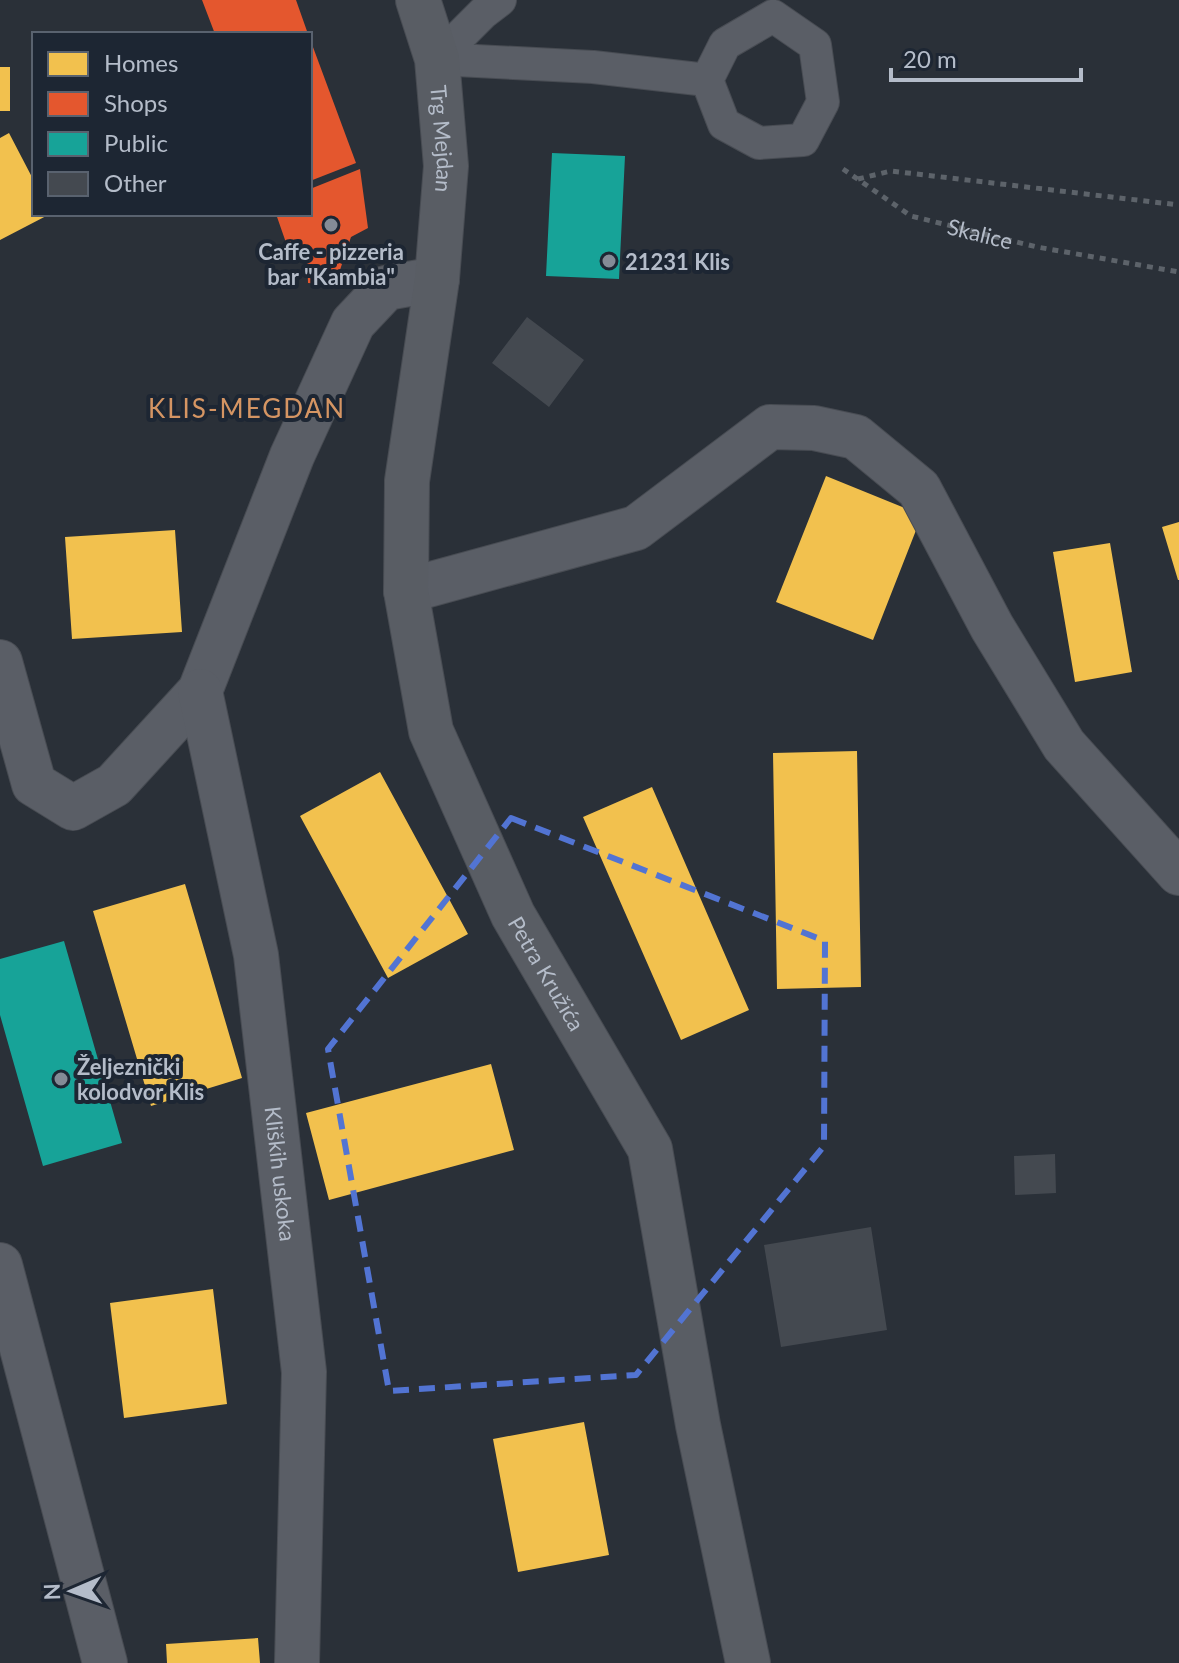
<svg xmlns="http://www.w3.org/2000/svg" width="1179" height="1663" font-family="Lato,sans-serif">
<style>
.homes{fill:#f2c14e}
.shops{fill:#e4572e}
.public{fill:#17a398}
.building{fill:#444950}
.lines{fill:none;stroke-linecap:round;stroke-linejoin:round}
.lane-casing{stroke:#484c53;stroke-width:34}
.street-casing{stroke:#484c53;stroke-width:46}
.secondary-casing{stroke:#484c53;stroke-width:46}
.path{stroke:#5d636a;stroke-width:5;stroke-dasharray:6 6;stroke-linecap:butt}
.lane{stroke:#5a5e66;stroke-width:32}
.street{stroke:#5a5e66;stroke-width:44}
.secondary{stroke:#595d64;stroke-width:44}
.marked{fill:none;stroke:#5274d3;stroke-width:6;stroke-dasharray:16 10;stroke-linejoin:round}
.poi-dot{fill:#848b96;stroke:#1d2633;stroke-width:3}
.labels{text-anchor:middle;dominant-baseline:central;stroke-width:8;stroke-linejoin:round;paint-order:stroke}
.street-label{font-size:22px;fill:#b4bcc9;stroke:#1d2633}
.poi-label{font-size:22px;font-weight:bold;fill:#b4bcc9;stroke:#1d2633;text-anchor:start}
.quarter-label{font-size:26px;letter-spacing:2px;fill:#d59563;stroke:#1d2633}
</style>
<rect width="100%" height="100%" fill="#2a3038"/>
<!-- homes -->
<path class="homes" d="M0,67h10v44h-10z
M9,133l25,48v33h16l-50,26v-102z
M826,476l96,39 -49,125 -97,-38z
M1179,522v58h-1l-16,-53z
M175,530l7,102 -110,7 -7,-102z
M1110,543l22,129 -57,10 -22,-130z
M857,751l4,236 -84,2 -4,-236z
M380,772l88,162 -80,44 -88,-162z
M652,787l97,223 -68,30 -98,-223z
M185,884l57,194 -91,28 -58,-195z
M491,1064l23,86 -185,50 -23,-87z
M213,1289l14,115 -103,14 -14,-115z
M584,1422l25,133 -91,17 -25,-133z
M258,1638l2,25h-93l-1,-19z"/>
<!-- shops -->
<path class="shops" d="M202,0h94l12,34h-93z
M310,39l46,124 -46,18z
M360,169l8,59 -17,9 -16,48 -27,-2 -1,-33 -16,7 -15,-43h34v-25z"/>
<!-- public -->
<path class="public" d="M552,153l73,3 -6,123 -73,-3z
M64,941l58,202 -79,23 -43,-151v-56z"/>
<!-- building -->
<path class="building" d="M527,317l57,43 -35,47 -57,-44z
M1055,1154l1,39 -41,2 -1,-39z
M871,1227l16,103 -106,17 -17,-102z"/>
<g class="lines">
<defs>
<path id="lane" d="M437,59l156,8 114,13 17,44 35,19 44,-3 20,-38 -8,-57 -42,-29 -48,28 -18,36
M437,59l46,-46 17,-13"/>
<g id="street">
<path d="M406,591l230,-63 134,-101 44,1 42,9 63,52 73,138 72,118 115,128"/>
<path d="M0,662l34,122 39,24 41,-23 86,-94 92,-235 61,-133 33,-35 51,-9"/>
<path id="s2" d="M200,691l56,264 48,417 -7,291"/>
<path d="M0,1265l105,398"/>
</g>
<g id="secondary">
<path id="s3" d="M418,0l19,59 9,107 -9,113 -30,202 -1,110 25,140 82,184 137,234 48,276 50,238"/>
</g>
</defs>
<!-- lane casing -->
<use href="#lane" class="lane-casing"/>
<!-- street casing -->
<use href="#street" class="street-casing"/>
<!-- secondary casing -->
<use href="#secondary" class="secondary-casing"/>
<!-- path -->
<g class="path">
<path id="s1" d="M843,169l68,47 126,31 142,25"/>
<path d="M858,179l33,-8 288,34"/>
</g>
<!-- lane -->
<use href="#lane" class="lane"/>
<!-- street -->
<use href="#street" class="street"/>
<!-- secondary -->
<use href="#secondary" class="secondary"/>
</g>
<!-- marked area -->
<path class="marked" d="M511,818l314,123 -1,205 -188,229 -247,16 -61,-342z"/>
<!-- markers -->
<g class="poi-dot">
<circle cx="331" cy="225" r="8"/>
<circle cx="609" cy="261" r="8"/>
<circle cx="61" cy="1079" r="8"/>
</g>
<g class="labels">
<!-- street labels -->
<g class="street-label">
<text stroke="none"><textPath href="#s3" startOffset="142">Trg Mejdan</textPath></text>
<text stroke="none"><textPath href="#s1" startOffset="154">Skalice</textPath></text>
<text stroke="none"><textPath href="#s3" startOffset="1008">Petra Kružića</textPath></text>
<text stroke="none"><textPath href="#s2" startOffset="490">Kliških uskoka</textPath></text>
</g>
<!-- poi labels -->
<g class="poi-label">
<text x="331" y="251" text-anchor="middle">Caffe - pizzeria<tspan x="331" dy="25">bar "Kambia"</tspan></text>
<text x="625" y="261">21231 Klis</text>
<text x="77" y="1066">Željeznički<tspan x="77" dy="25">kolodvor Klis</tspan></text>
</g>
<!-- quarter labels -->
<g class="quarter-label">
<text x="247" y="408">KLIS-MEGDAN</text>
</g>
</g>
<!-- legend -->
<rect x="32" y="32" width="280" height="184" fill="#1d2633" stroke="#59626f" stroke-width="2"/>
<rect x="48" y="52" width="40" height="24" fill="#f2c14e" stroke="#59626f" stroke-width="2"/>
<text x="104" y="72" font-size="24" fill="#b4bcc9">Homes</text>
<rect x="48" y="92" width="40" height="24" fill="#e4572e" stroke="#59626f" stroke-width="2"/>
<text x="104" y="112" font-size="24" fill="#b4bcc9">Shops</text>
<rect x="48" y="132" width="40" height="24" fill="#17a398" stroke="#59626f" stroke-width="2"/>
<text x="104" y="152" font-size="24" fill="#b4bcc9">Public</text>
<rect x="48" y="172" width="40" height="24" fill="#444950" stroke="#59626f" stroke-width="2"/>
<text x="104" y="192" font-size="24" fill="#b4bcc9">Other</text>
<!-- north arrow -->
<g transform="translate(72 1591) rotate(268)" stroke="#1d2633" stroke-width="6" paint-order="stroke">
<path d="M0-6L14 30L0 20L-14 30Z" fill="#b4bcc9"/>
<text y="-12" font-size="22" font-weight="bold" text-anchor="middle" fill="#b4bcc9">N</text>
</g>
<!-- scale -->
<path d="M891 68v12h190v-12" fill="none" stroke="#b4bcc9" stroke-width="4"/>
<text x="903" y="68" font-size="24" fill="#b4bcc9" stroke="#1d2633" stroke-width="6" paint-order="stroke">20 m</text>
</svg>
